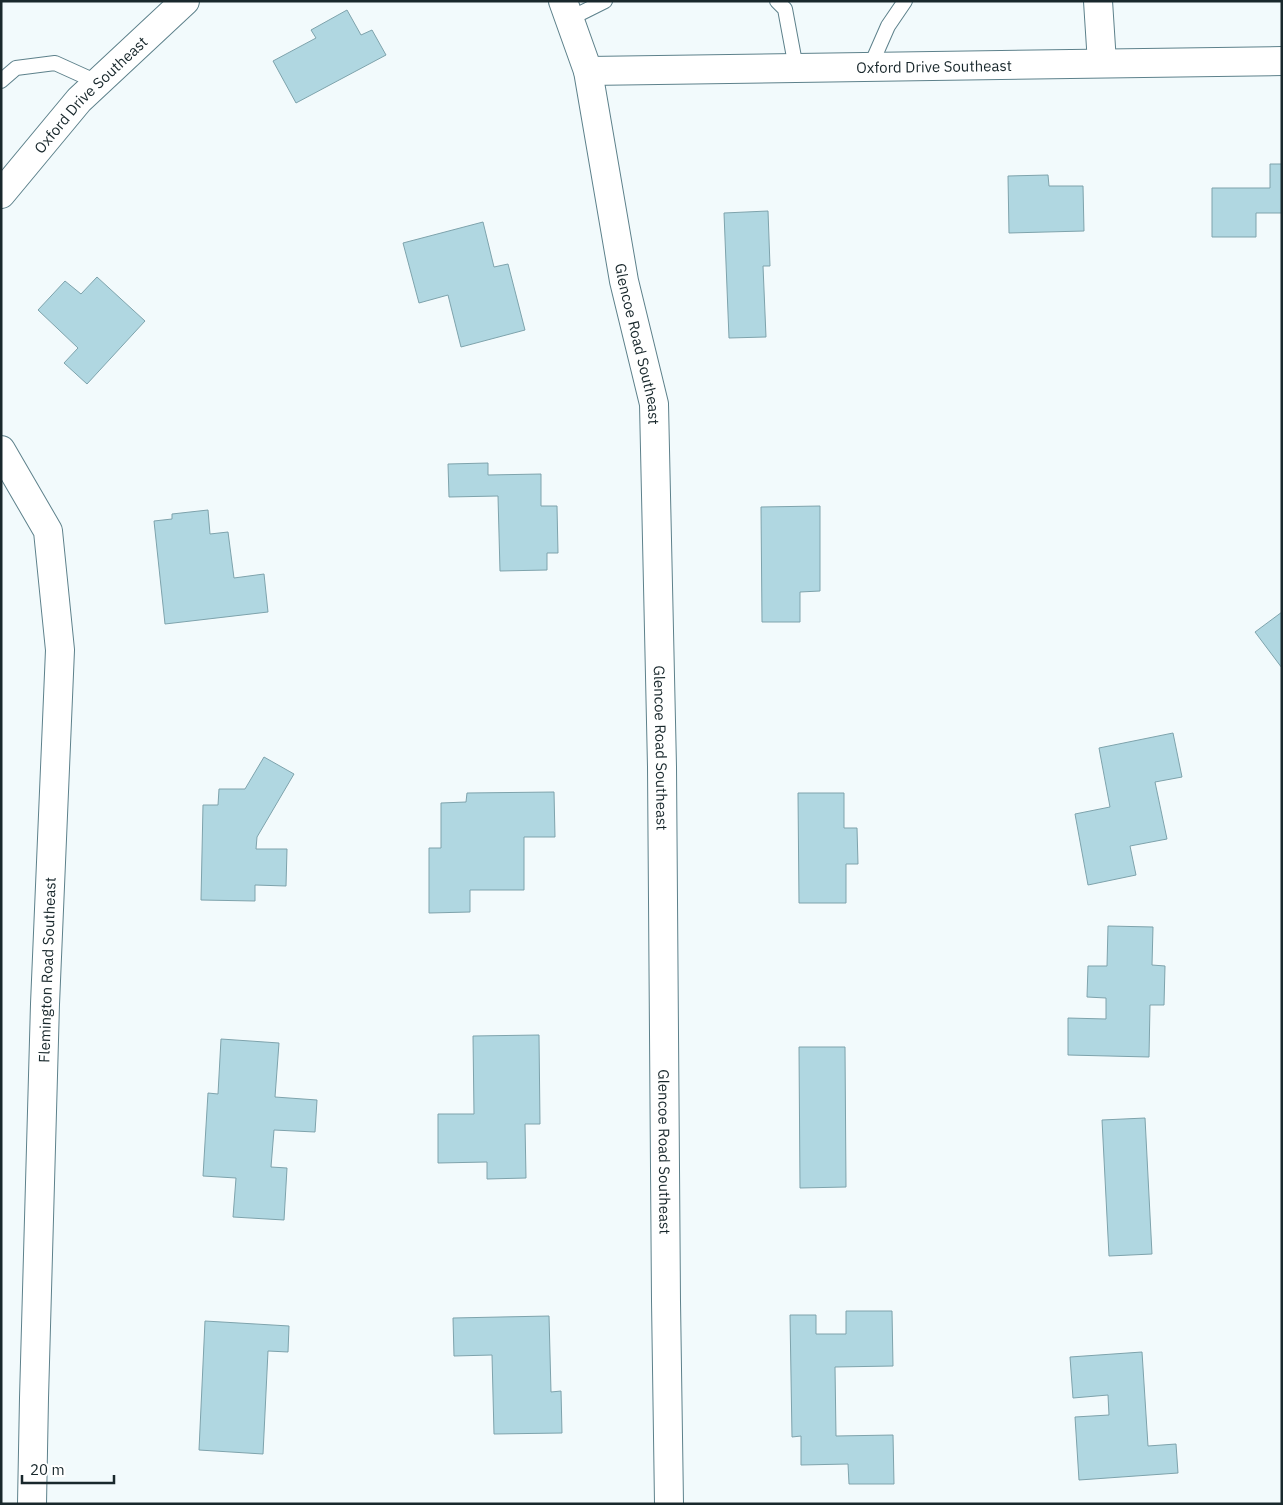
<svg xmlns="http://www.w3.org/2000/svg" width="1283" height="1505" font-family="'IBM Plex Sans',sans-serif">
<style>
.building{fill:#b0d7e1;stroke:#7ea3ac}
.lines{fill:none;stroke-linecap:round;stroke-linejoin:round}
.lane-casing{stroke:#5d818b;stroke-width:16}
.street-casing{stroke:#5d818b;stroke-width:30}
.lane{stroke:#fff;stroke-width:14}
.street{stroke:#fff;stroke-width:28}
.labels{text-anchor:middle;dominant-baseline:central;stroke-width:5;stroke-linejoin:round;paint-order:stroke}
.street-label{font-size:15px;fill:#19282c;stroke:#fff}
</style>
<rect width="100%" height="100%" fill="#f2fafc"/>
<!-- building -->
<path class="building" d="M347,10l14,25 11,-5 14,25 -90,48 -23,-42 43,-23 -5,-8z
M1270,164h12v49h-26v24h-44v-49h58z
M1048,175l1,11h34l1,45 -75,2 -1,-57z
M768,211l2,55h-7l3,71 -37,1 -5,-125z
M483,222l11,45 14,-3 17,66 -64,17 -13,-52 -29,8 -16,-60z
M97,277l48,44 -58,63 -23,-21 14,-15 -40,-38 27,-29 16,13z
M488,463v12l53,-1v32h16l1,47h-11v17l-47,1 -2,-75 -49,1 -1,-33z
M820,506v85l-20,1v30h-38l-1,-115z
M208,510l2,24 18,-2 6,46 30,-4 4,38 -103,12 -11,-103 18,-2v-5z
M1282,612v56l-27,-36z
M1173,733l9,44 -27,5 12,57 -37,7 6,29 -48,10 -13,-71 35,-7 -11,-59z
M264,757l30,17 -37,63 -1,12h31l-1,37 -31,-1v16l-54,-1 2,-95h15l1,-16h26z
M554,792l1,45h-31v53h-54v22l-41,1v-65h12v-45l25,-1 1,-9z
M798,793h46v35h13l1,36h-12v39h-47z
M1108,926l45,1 -1,38 13,1 -1,39h-14l-1,52 -81,-2v-37l38,1v-21l-19,-1 1,-31h19z
M539,1035l1,89h-15l1,54 -39,1v-17l-49,1v-49h36l-1,-78z
M221,1039l58,4 -4,54 42,3 -2,32 -41,-2 -3,37 16,1 -3,52 -51,-3 3,-39 -33,-2 5,-83 10,1z
M799,1047h46l1,140 -46,1z
M1145,1118l7,136 -43,2 -7,-136z
M846,1311h46l1,55 -58,1 1,69 57,-1 1,49h-45l-1,-20 -47,1v-29l-9,1 -2,-122h26v19h30z
M549,1316l2,76 10,-1 1,42 -68,1 -2,-79 -38,1 -1,-38z
M205,1321l84,5 -1,26 -20,-1 -5,103 -64,-4z
M1142,1352l6,94 28,-2 2,29 -99,7 -4,-63 34,-2 -1,-20 -35,3 -3,-41z"/>
<g class="lines">
<defs>
<path id="lane" d="M777,1l8,8 11,59
M569,19l36,-18
M870,67l18,-41 17,-25
M1,81l15,-13 39,-5 42,19"/>
<g id="street">
<path id="s1" d="M563,1l25,70 36,210 30,123 8,363 4,534 3,203"/>
<path d="M1098,1l4,62"/>
<path id="s2" d="M588,71l694,-10"/>
<path id="s3" d="M1,194l78,-94 106,-99"/>
<path d="M1,450l47,81 12,119 -15,354 -11,394 -2,106"/>
</g>
</defs>
<!-- lane casing -->
<use href="#lane" class="lane-casing"/>
<!-- street casing -->
<use href="#street" class="street-casing"/>
<!-- lane -->
<use href="#lane" class="lane"/>
<!-- street -->
<use href="#street" class="street"/>
</g>
<g class="labels">
<!-- street labels -->
<g class="street-label">
<text stroke="none"><textPath href="#s2" startOffset="346">Oxford Drive Southeast</textPath></text>
<text stroke="none"><textPath href="#s3" startOffset="134">Oxford Drive Southeast</textPath></text>
<text stroke="none"><textPath href="#s1" startOffset="352">Glencoe Road Southeast</textPath></text>
<text stroke="none"><textPath href="#s1" startOffset="758">Glencoe Road Southeast</textPath></text>
<text transform="translate(47 970) rotate(-88)">Flemington Road Southeast</text>
<text stroke="none"><textPath href="#s1" startOffset="1162">Glencoe Road Southeast</textPath></text>
</g>
</g>
<!-- border -->
<rect width="1283" height="1505" fill="none" stroke="#19282c" stroke-width="5"/>
<!-- scale -->
<path d="M22 1475v8h92v-8" fill="none" stroke="#19282c" stroke-width="2.5"/>
<text x="30" y="1475" font-size="15" fill="#19282c" stroke="#ffffff" stroke-width="4" paint-order="stroke">20 m</text>
</svg>
